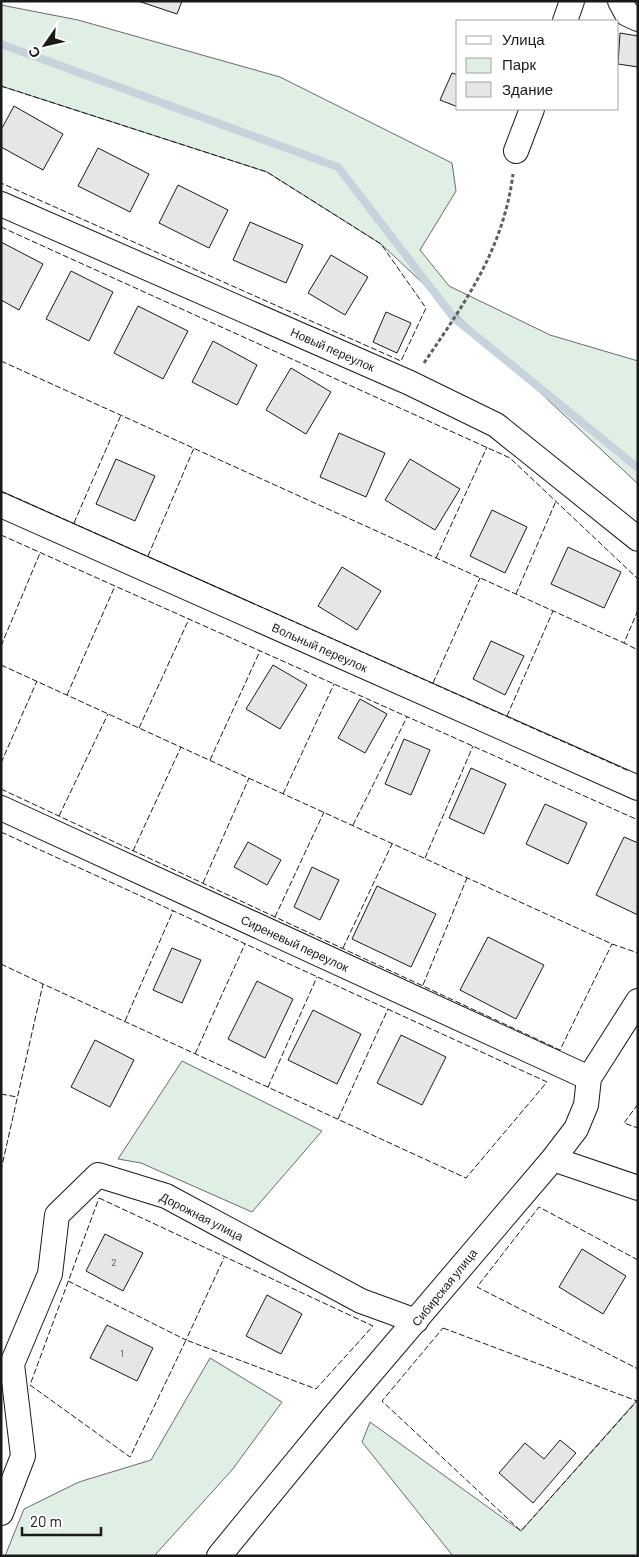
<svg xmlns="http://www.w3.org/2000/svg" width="639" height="1557" font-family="Barlow,sans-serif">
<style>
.green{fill:#e0efe3;stroke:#6a6a6a}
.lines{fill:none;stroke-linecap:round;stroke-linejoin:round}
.stream{stroke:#c6d2dc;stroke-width:8}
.building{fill:#e6e6e6;stroke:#1a1a1a}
.minor-casing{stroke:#1a1a1a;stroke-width:26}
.path{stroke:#5f5f5f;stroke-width:3;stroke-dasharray:4 2.5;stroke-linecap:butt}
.minor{stroke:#fff;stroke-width:24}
.fence{stroke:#1a1a1a;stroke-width:1;stroke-dasharray:6 2.5;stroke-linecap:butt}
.labels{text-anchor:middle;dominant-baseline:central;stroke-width:4;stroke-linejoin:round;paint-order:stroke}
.number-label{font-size:10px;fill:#4d4d4d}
.street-label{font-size:12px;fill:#1a1a1a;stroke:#fff}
</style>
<rect width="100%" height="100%" fill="#fff"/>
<!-- green -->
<path class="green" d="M1,5l77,15 202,57 172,86 4,28 -36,59 29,36 101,49 88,26v123l-257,-240 -114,-72 -266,-86z
M182,1061l140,70 -70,81 -111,-49 -23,-4z
M210,1358l72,44 -50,68 -78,86h-149l19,-47 55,-27 72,-22z
M638,1399v157h-185l-91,-114 8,-20 151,109z"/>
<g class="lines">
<!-- stream -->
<path class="stream" d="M1,44l337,123 116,151 184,150"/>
</g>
<!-- building -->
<path class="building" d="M138,1h44l-5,13z
M620,33l18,3v31l-20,-3z
M452,73l6,2v32l-18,-7z
M14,106l49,28 -20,36 -42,-23v-17z
M98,148l51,26 -19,38 -52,-26z
M178,185l50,25 -19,38 -50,-25z
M250,222l53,23 -17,38 -53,-23z
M1,242l42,22 -24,46 -18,-10z
M331,255l37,22 -23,38 -37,-22z
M71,271l42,21 -24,49 -43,-22z
M138,306l50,25 -25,48 -49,-26z
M386,312l25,11 -14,30 -24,-11z
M213,341l44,24 -20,40 -45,-23z
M291,368l40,24 -25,42 -40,-24z
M339,433l46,20 -19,44 -46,-20z
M116,459l39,17 -20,45 -39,-17z
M410,459l50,30 -25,41 -50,-30z
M492,510l35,17 -22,46 -35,-17z
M568,547l53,25 -17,36 -53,-24z
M342,567l39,24 -24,39 -39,-24z
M491,641l33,15 -19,39 -32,-16z
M273,665l34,20 -27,44 -34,-20z
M360,699l27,15 -22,39 -27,-15z
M404,739l26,11 -19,45 -26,-11z
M471,768l35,16 -22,50 -35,-16z
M545,804l42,19 -19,41 -42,-20z
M624,837l14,6v72l-42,-20z
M248,842l33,18 -14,25 -33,-18z
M312,867l27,13 -19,40 -26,-13z
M377,886l59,28 -25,53 -59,-28z
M488,937l56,28 -28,54 -56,-29z
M172,948l29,12 -19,43 -29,-13z
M257,981l36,18 -28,59 -37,-19z
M313,1010l48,24 -24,50 -49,-24z
M401,1035l45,22 -24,48 -45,-22z
M95,1040l39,20 -24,47 -39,-20z
M105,1234l38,19 -20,38 -37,-20z
M582,1249l44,27 -23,38 -44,-27z
M267,1295l35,19 -21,40 -35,-18z
M107,1325l46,23 -16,33 -47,-23z
M560,1440l16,13 -43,50 -34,-30 26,-30 19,16z"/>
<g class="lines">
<defs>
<path id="minor" d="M620,1l7,13 11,5
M565,21l7,-20
M516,151l16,-42
M1,204l409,179 86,42 142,114
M1,505l637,283
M1,808l588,270
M553,1159l85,29
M1,1513l22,-57 -11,-92 38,-90 7,-59 41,-40 68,21 195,105 55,20
M219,1556l115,-140 219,-257 23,-30 10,-24 3,-27 49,-77"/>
</defs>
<!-- minor casing -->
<use href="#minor" class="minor-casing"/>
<!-- path -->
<path class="path" d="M424,363c42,-62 79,-113 89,-189"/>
<!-- minor -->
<use href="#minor" class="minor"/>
<!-- fence -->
<path class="fence" d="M1,86l266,86 114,72 45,64 -25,53 -400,-178
M1,227l509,231 128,121
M1,361l623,282
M1,491l628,280
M74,523l47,-108
M1,535l637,285
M148,556l46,-108
M436,558l51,-111
M516,594l40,-93
M638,610l-14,33 14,7
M1,646l39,-93
M1,665l611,279 26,9
M433,683l47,-105
M67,695l48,-109
M507,716l46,-105
M139,728l50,-109
M210,760l50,-109
M1,763l36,-82
M1,789l559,261 52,-106
M283,794l51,-110
M59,816l49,-102
M353,825l54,-108
M1,832l546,250 -81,96 -423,-194 -42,186
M133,851l48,-104
M425,858l48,-112
M203,883l46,-105
M275,917l49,-105
M343,948l49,-104
M1,964l42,20
M423,985l44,-107
M125,1021l48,-110
M195,1054l50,-110
M268,1087l49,-110
M1,1094l16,3
M638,1104l-14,19 14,5
M338,1119l50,-110
M99,1198l274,128 -57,63 -130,-49 -56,117 -100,-72z
M638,1260l-99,-53 -62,80 161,82
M68,1281l118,59 38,-82
M443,1328l194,73 -116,130 -139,-130z"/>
</g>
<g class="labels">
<!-- number labels -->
<g class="number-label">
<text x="114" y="1262">2</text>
<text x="122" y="1353">1</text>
</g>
<!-- street labels -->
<g class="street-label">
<text transform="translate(333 349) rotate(24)">Новый переулок</text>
<text transform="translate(320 647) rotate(24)">Вольный переулок</text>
<text transform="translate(295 943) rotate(25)">Сиреневый переулок</text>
<text transform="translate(202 1216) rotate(27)">Дорожная улица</text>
<text transform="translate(444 1287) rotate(-51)">Сибирская улица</text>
</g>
</g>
<!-- border -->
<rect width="639" height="1557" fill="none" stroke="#1a1a1a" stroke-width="5"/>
<!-- legend -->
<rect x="456" y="20" width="162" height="90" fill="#ffffff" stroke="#a3a3a3"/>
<rect x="466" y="36" width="25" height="8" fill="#ffffff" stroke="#a3a3a3"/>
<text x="502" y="45" font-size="15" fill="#1a1a1a">Улица</text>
<rect x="466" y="58" width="25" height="15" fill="#e0efe3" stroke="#a3a3a3"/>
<text x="502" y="70" font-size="15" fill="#1a1a1a">Парк</text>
<rect x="466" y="82" width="25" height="15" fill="#e6e6e6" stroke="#a3a3a3"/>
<text x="502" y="95" font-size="15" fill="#1a1a1a">Здание</text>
<!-- north arrow -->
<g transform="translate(45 45) rotate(236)" stroke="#ffffff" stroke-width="4" paint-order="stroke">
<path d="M0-4L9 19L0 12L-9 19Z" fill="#1a1a1a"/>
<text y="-8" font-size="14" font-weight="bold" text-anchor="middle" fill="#1a1a1a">С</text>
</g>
<!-- scale -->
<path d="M22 1527v8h79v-8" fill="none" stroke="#1a1a1a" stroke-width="2.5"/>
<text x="30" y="1527" font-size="15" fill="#1a1a1a" stroke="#ffffff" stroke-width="4" paint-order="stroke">20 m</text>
</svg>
